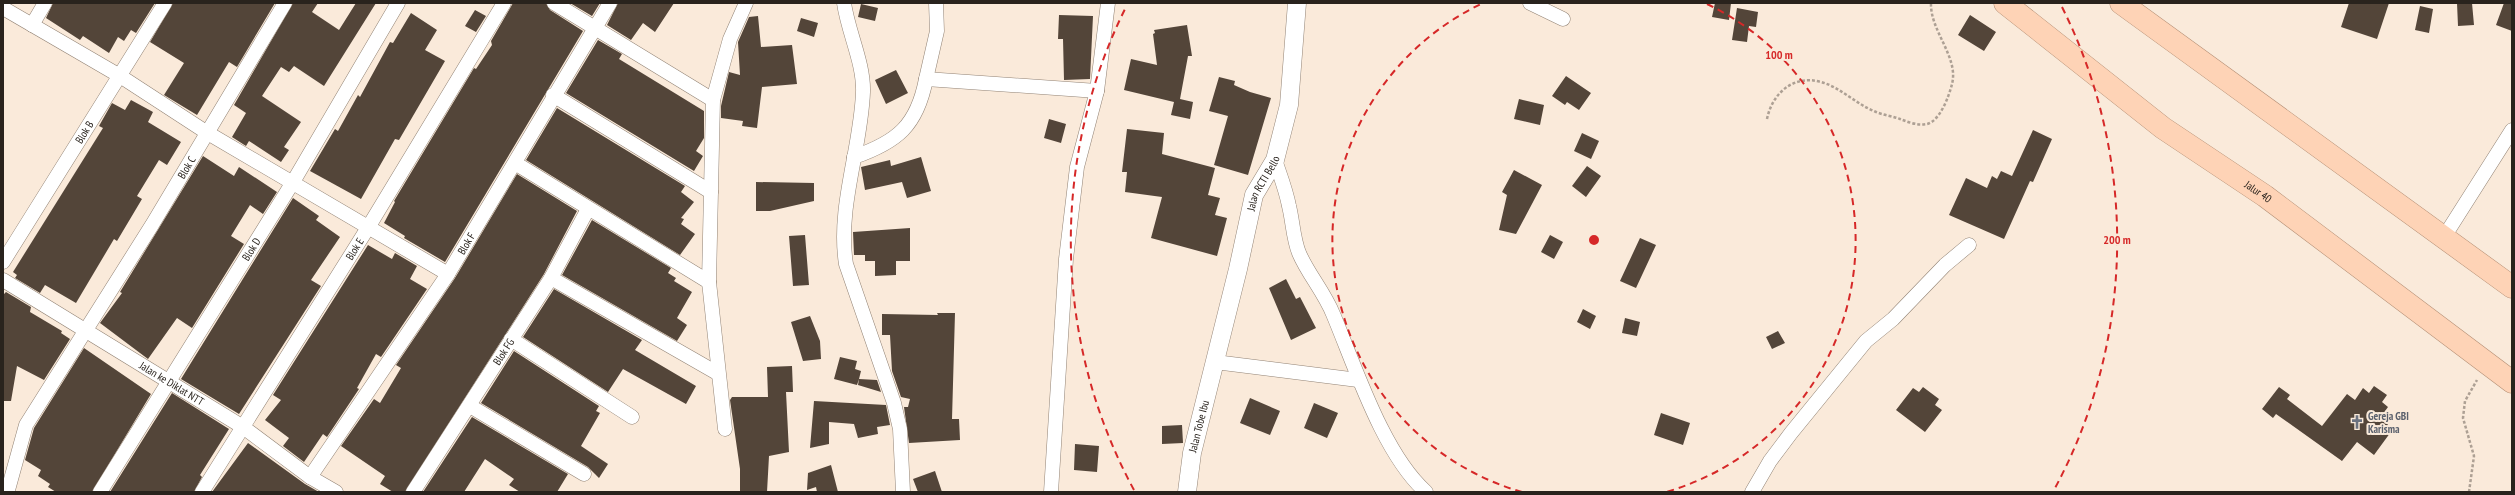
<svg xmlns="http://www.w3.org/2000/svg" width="2515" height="495" font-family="'PT Sans Narrow',sans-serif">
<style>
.building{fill:#534539}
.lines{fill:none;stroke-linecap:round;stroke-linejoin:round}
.minor-casing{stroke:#928375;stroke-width:15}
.tertiary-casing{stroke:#928375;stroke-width:19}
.trunk-casing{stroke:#b38e74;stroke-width:23}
.path{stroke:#ada094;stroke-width:2.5;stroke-dasharray:3 2;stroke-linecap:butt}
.minor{stroke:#fff;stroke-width:14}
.tertiary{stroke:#fff;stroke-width:18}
.trunk{stroke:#fed3b6;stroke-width:22}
.ring{fill:none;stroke:#d62828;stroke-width:2;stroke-dasharray:7 5}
.labels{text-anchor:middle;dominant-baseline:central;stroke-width:4;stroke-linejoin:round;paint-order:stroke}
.street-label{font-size:11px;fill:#29231d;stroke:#faeada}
.worship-label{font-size:11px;font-weight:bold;fill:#5b616d;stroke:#faeada;text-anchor:start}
.centre{fill:#d62828;stroke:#faeada;stroke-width:2}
.ring-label{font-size:12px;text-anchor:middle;font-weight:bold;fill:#d62828;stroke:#faeada;stroke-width:4;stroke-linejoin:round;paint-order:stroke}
</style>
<rect width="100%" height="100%" fill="#faeada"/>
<!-- building -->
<path class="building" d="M53,3h102l-19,30 -5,-3 -7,11 -6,-4 -9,16 -26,-17 -3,4 -34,-22z
M173,3h102l-38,64 -8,-5 -32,53 -33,-20 20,-32 -34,-21z
M293,3h25l-6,9 27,18 17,-27h20l-52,83 -30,-20 -5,6 -8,-5 -19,29 39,26 -17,25 5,3 -8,12 -32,-21 -3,5 -14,-9 14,-24 -12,-8z
M513,3h33l4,7 33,21 -138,231 -41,-24 1,-2 -21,-13 11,-21 -1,-1 80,-133 2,1 16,-24 -1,-4z
M570,3h30l-8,13z
M618,3h56l-19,29 -12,-9 -12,17 -24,-15z
M1715,3h16l-2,17 -17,-3z
M2349,3h40l-12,36 -36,-12z
M2457,3h15l2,22 -16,1z
M2504,3h8v28l-16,-6z
M861,4l17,4 -3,13 -17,-4z
M2420,6l13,3 -4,24 -14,-3z
M1737,8l21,4 -2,15 -7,-1 -2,16 -15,-2z
M475,10l11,6 -10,16 -11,-6z
M411,13l26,17 -12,20 20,11 -46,79 -4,-1 -34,60 -51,-28 25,-42 3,2 20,-36 2,2 30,-55 3,1z
M1059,15l34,1 -3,63 -26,1 -1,-41h-5z
M1970,15l26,17 -12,19 -26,-16z
M758,16l3,31 31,-2 5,39 -35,3 -5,41 -15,-2 1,-5 -22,-3v-12l8,-34 11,3 -2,-33 11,-25z
M801,18l17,5 -4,14 -17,-6z
M1187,25l5,31h-4l-8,43 13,3 -3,17 -19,-4 3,-13 -50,-12 7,-31 26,6 -4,-31 2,-1 -1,-3z
M598,40l24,14 -3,5 85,52v27l-8,13 7,5 -9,15 -128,-78z
M896,70l12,23 -22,11 -11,-24z
M1566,76l25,17 -12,17 -12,-8 -2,3 -13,-9z
M1219,77l16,4 -1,4 16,7 21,6 -23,77 -34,-10 14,-49 -19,-5z
M1519,99l25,6 -4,20 -26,-6z
M131,100l22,12 -5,10 33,20 -14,23 -8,-5 -22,36 5,3 -25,42 -3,-2 -38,64 -31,-18 -5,8 -25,-15 2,-3 -4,-3 90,-144 -4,-2 13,-23 13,7z
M557,108l128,78 -4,6 13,10 -13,16 3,1 -3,5 14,10 -15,21 -154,-95z
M1049,119l17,5 -5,19 -17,-5z
M1127,129l37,4 -2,21 53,14 -7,27 12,3 -5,17 12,3 -10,38 -66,-18 11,-41 -37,-5 2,-20h-5z
M2033,130l19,9 -19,43 -3,-1 -26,58 -55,-24 17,-37 21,10 5,-12 5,3 4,-8 11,5z
M1582,133l17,8 -8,18 -17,-8z
M203,156l31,20 5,-9 38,25 -14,22 -13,-9 -19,31 13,8 -52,84 -15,-10 -29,41 -48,-36 22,-30 -2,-1z
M921,157l10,34 -24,7 -5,-16 -37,8 -4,-23 29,-7 1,6z
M1587,166l14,10 -15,21 -14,-11z
M1514,170l28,15 -26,49 -17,-4 8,-35 -5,-3z
M517,174l60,37 -33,63 -139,218h-12l-13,-8 5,-8 -44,-30 33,-47 6,4 21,-35 -5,-3 59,-87z
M756,182l58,1v18l-44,10h-14z
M293,198l26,18 -3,4 24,17 -29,43 10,6 -82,128 -58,-35z
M592,220l79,48 -3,5 8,5 -2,3 18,11 -15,26 10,7 -10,16 -115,-66z
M910,228v33h-14v14l-21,1v-15h-10v-6h-11l-1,-23z
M805,235l4,50 -16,1 -4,-50z
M1550,235l13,7 -9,17 -13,-7z
M1640,238l16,7 -20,43 -16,-7z
M368,245l24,14 3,-6 22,13 -7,13 17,10 -46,68 -5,-3 -19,34 2,1 -32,48 -4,-3 -19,28 -21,-16 6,-8 -24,-18 16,-20 -8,-5z
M1286,279l10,20 4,-2 16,31 -25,12 -22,-52z
M554,289l88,51 -7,10 61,36 -10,18 -63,-35 -15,23 -85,-55z
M6,292l25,15 -1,5 32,19 -1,2 9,6 -26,41 -27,-14 -6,35h-8v-106z
M1583,309l13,7 -6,13 -13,-7z
M937,313h18l-3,106h7l1,21 -51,3 -5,-36h4l2,-8 -9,-2 -9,-26 -2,-36h-8v-21l56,1z
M810,316l10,25 1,18 -18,2 -12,-39z
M1625,318l15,4 -3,14 -15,-3z
M1778,331l7,12 -13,6 -6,-12z
M84,348l67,46 -59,98h-36l-8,-5 2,-3 -12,-8 3,-6 -16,-10 9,-32z
M514,351l85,55 -3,5 4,2 -19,33 27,18 -9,14 -11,-11 -107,-64z
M840,357l17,4 -2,8 6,2 -2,8 18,1 4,12 -23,-7 1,-6 -2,6 -23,-6z
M792,366l1,26h-7l3,60 -20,4 -2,36h-27v-23l-10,-69 2,-3h36l-1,-30z
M2374,386l13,9 -5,7 6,5 -8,11 13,11 -19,26 -17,-13 -15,19 -66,-47 -3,4 -11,-9 17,-22 11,8 -3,4 35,27 25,-32 8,6 8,-12 6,5z
M1923,387l16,12 -4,6 7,5 -17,22 -29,-22 17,-22 6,4z
M172,393l57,36 -29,46 2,2 -8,15h-84z
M1250,398l30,13 -10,24 -30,-12z
M814,401l72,4 4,20 -13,2 1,7 -20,4 -4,-14 -25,-2v22l-19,4z
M1314,403l24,10 -11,25 -23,-10z
M1661,413l29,10 -7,22 -29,-10z
M472,417l96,57 -11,18h-37l-11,-7 5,-6 -29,-20 -21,33h-41z
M1182,425l1,18 -21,1v-18z
M248,443l57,41 14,8h-107z
M1075,444l24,2 -2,26 -23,-2z
M831,465l7,27h-21l-1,-5 -9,3 1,-17z
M935,471l7,21h-24l-5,-13z"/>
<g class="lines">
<defs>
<g id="minor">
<path d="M554,3l159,97"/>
<path d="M844,3c4,29 20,60 19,89 -2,57 -26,115 -17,172l48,139 6,26 3,63"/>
<path d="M1530,3l33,16"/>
<path d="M3,8l117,68 86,56 242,142"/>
<path d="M32,25l13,-22"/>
<path d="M926,79l11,-48 -1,-28"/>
<path d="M553,95l158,97"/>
<path d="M854,157c43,-15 63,-31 72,-78l171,12 11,-88"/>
<path d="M1275,160c5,15 11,30 14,46 4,16 4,32 10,47 9,21 25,39 34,61 22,52 50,140 93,178"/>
<path d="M515,163l194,119"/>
<path d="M2444,237l68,-107"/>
<path id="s1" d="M3,262l162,-259"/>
<path d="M551,278l166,95"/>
<path id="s2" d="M3,280l240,147 67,50 26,15"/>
<path d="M511,339l121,78"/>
<path d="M1215,362l143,18"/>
<path d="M470,406l114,68"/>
<path d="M725,429l-16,-147 4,-182 17,-61 16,-36"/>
<path id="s3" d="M310,477l138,-203 162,-271"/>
<path id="s4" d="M8,490l18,-65 126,-200 133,-222"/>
<path id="s5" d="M100,492l193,-310 105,-179"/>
<path id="s6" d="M202,492l167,-266 135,-223"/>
<path id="s7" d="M413,492l138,-214 37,-69"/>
<path d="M1051,492l15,-233 11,-92 20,-76"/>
<path d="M1752,492l18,-31 21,-28 75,-92 27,-22 52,-54 24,-20"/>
</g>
<g id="tertiary">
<path id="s8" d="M1187,492l5,-39 46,-184 16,-74 21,-35 14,-55 8,-102"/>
</g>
<g id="trunk">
<path id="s9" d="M2005,3l158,125 102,68 247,186"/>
<path d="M2121,3l391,284"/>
</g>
</defs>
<!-- minor casing -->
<use href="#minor" class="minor-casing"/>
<!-- tertiary casing -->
<use href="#tertiary" class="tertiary-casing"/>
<!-- trunk casing -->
<use href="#trunk" class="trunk-casing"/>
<!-- path -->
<path class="path" d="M1767,119c5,-25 26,-45 54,-37 19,5 35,22 53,29 8,4 18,5 26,8 8,3 18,7 27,5 13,-3 22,-28 25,-40 7,-27 -22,-53 -21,-81
M2469,492l5,-36 -11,-38 2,-17 12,-21"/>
<!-- minor -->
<use href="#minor" class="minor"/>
<!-- tertiary -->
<use href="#tertiary" class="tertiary"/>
<!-- trunk -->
<use href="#trunk" class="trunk"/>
</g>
<!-- distance rings -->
<g class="ring">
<path d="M1522 492A262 262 0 0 1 1481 4M1707 4A262 262 0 0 1 1666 492"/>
<path d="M1134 490A523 523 0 0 1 1126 7M2062 7A523 523 0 0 1 2054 490"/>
</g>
<!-- icons -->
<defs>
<symbol id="church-bare" viewBox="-9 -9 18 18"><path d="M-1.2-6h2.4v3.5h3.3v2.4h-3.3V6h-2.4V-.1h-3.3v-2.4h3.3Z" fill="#6b7280" stroke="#faeada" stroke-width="2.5" paint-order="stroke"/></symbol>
</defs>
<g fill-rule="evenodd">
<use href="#church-bare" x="2347" y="412" width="20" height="20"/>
</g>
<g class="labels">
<!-- street labels -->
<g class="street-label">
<text stroke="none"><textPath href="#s1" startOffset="153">Blok B</textPath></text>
<text stroke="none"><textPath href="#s4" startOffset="371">Blok C</textPath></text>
<text stroke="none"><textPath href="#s8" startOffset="319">Jalan RCTI Bello</textPath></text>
<text stroke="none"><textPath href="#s9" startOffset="316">Jalur 40</textPath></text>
<text stroke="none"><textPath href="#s3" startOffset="281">Blok F</textPath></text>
<text stroke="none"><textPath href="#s5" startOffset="286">Blok D</textPath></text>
<text stroke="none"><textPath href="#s6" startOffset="287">Blok E</textPath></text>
<text stroke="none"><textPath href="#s7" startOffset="167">Blok FG</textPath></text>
<text stroke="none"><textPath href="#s2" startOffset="198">Jalan ke Diklat NTT</textPath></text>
<text stroke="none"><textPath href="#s8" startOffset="67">Jalan Tobe Ibu</textPath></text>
</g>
<!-- worship labels -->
<g class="worship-label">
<text x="2368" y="416">Gereja GBI<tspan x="2368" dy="13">Karisma</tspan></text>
</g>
</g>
<circle cx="1594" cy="240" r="6" class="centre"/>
<g class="ring-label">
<text x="1779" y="59">100 m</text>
<text x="2117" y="244">200 m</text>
</g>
<!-- border -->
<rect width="2515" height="495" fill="none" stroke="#29231d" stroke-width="8"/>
</svg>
